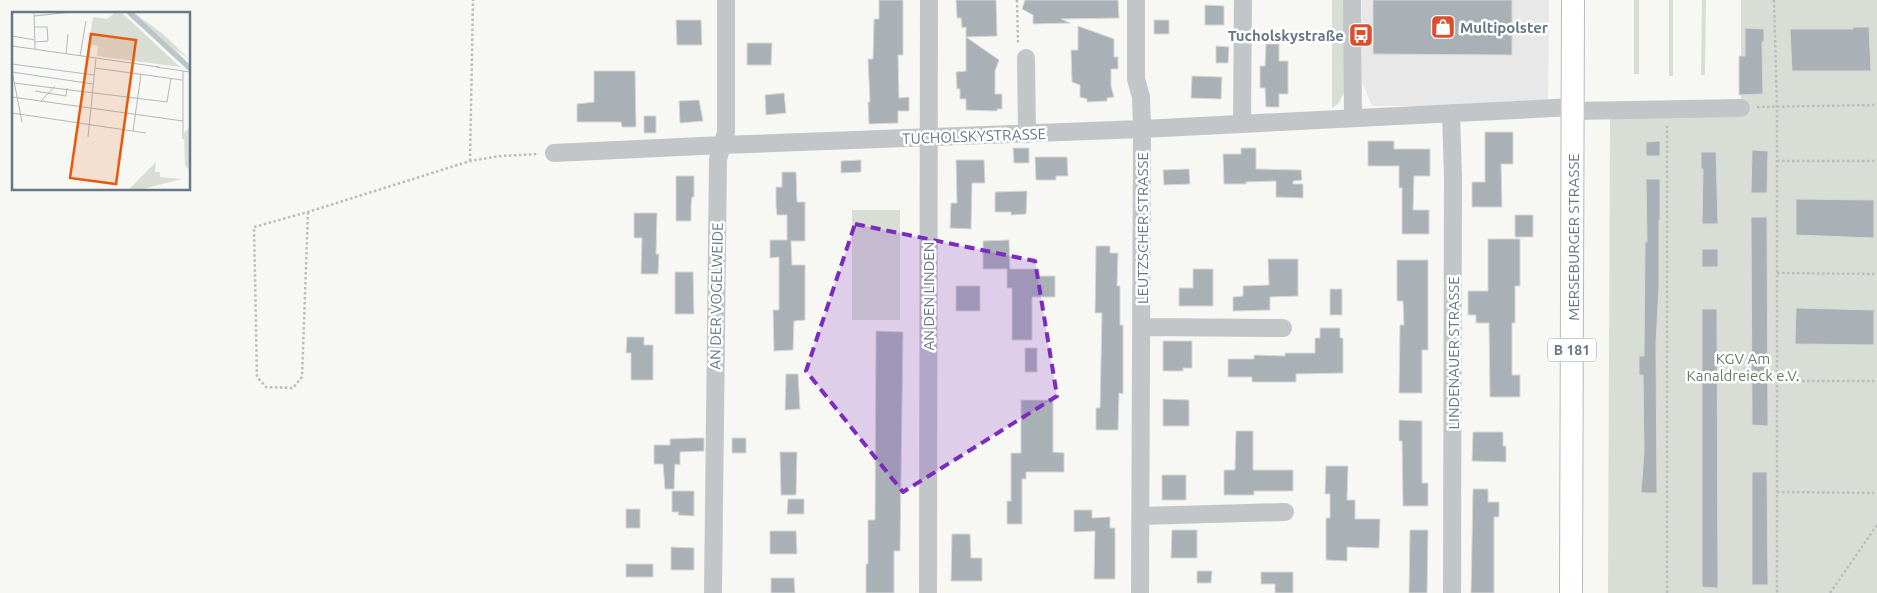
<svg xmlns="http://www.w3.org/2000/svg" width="1877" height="593" font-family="Ubuntu,sans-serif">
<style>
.built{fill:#e7e8e7}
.green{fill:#d8ded5}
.building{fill:#a9b1b6;stroke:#d8d8d6}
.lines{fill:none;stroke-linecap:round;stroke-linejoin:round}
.major-casing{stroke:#b5babd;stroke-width:24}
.path{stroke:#babdbf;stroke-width:2.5;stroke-dasharray:2.5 2.5;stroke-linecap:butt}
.minor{stroke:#c2c6c9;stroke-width:18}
.major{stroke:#fff;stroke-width:22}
.marked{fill:#7b2cbf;fill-opacity:0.2;stroke:#7b2cbf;stroke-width:4;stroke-dasharray:10 6;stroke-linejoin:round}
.labels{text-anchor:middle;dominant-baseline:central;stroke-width:5;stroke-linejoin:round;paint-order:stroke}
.shield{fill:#fff;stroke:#95a0a9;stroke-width:1}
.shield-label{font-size:14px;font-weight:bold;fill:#677884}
.poi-label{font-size:15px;font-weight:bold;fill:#677884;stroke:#fff;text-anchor:start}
.street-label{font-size:15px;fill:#677884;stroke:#fff}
.park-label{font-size:15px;fill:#6b7b65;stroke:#fff}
.inset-road{fill:none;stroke:#b0b9bd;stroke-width:1}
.view{fill:#e8590c;fill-opacity:0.15;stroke:#e8590c;stroke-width:2.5}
.inset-edge{fill:none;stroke:#677884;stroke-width:2.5}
</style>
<rect width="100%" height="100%" fill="#f7f7f4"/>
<!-- built -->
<path class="built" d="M1362,0h187l-1,99 -102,7h-74l-10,-24z"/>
<!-- green -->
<path class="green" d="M1332,0h12v93l-6,11 -6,4z
M1634,0h5v74h-5z
M1669,0h4v76h-4z
M1702,0h4l-1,75h-4z
M1741,0h136v593h-269l2,-475 131,-10z
M852,210h48v110h-48z"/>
<!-- building -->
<path class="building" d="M879,0h24v55h-5l1,43 10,-1v14h-11v12l-29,1 -1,-22h2l-2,-43h5l1,-40h5z
M956,0h40l1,36 -31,1v-10l-4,1 -1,-10h-4z
M1025,0h93l1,18 -58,1 9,4 -37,1v-9l-11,-6z
M1373,0h139v55l-139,-1z
M1205,5l19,1v19h-19z
M676,20h25l1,25h-25z
M1154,20h15v14h-15z
M1078,26l36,13v18h4v12h-7v17l3,11 -7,1v3l-20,1v-3l-7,-2v-12l-8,-3 -1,-32h7z
M1853,27h16l2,44h-79l-2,-42h63z
M1745,28l19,1v13h-2l1,52 -24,1v-39h6z
M966,37l33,23 -4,11v23h7v15h-5v2l-31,-1v-11h-6v-10h-3l-1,-17 10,-1z
M747,43h25l-1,22h-24z
M1266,44h13v17h9v33h-9v13h-13l-1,-19h-5v-22h5z
M1216,46l13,1 -1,16h-12z
M594,71h41l1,56h-14l-1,-5h-44v-18l17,-2z
M1192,76l30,1 -1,22 -30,-1z
M784,93l2,20 -20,2 -1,-20z
M699,100l4,21 -23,2 -1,-22z
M644,116h12v17h-12z
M1485,132h28v32h-12l1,43h-30v-25h13z
M1368,141h26v8h36v27h-16l-1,34h16v24h-27v-46h-3v-22h-31z
M1660,141v15h-14v-14z
M1013,148h16v15h-15z
M1241,148h15v21l45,1 1,10 -9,1v3h10v14l-27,-1v-16l-30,1v2h-22l-1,-30h18z
M1752,150l16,1 -1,42h-16z
M1701,152h15l2,72h-16l1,-55h-2z
M1035,157h32l1,19h-12v4h-20z
M861,160v12l-20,1v-12z
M956,160h28l1,23h-13l-1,46 -21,-1 1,-25h6z
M1189,169l1,15 -26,1 -1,-15z
M782,172h14l1,30h8v39h-14l1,24h13v55l-11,1 -1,29 -19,1 -1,-41h6v-53l-9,1v-18h17v-25h-10l-1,-9v-19h6z
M676,176h18v21h-2l-1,9v15h-15z
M1646,179h14v41h-1v65l-3,59 1,149h-16l3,-41 -1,-77h-4v-19h5l1,-114h2z
M1027,191l-1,23 -15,1v-3h-16v-20z
M1796,199l78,1v38l-78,-3z
M634,213h23l-1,41h3l-1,20h-17l1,-36h-8z
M1515,215h18v22h-18z
M1751,217h16l1,209 -16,-1z
M1488,239h32v47h-5v37h-3v52h8v22h-30l-1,-74h-13v-8h-8v-24h20z
M1009,240l1,29h26v7h19v21h-23v43h-20v-52h-5v-19h-24v-28z
M1096,246h14v7h8l-1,33h3v39h3v69l-4,-1 -1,37h-22v-22h4l2,-95h-7z
M1702,249h16v18h-16z
M1268,259h30v37l-28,1v13l-37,1v-14l10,-1v-10l26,-1z
M1397,260h31v90h-6v43h-23l1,-68h4l-1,-24h-6z
M1193,269h20v37h-34v-18h14z
M675,272h18l1,42h-19z
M956,286h24v25h-24z
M1330,289h12v26h-12z
M1796,308l78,2v35l-79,-1z
M1702,309h15l1,279 -16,-1z
M1320,328h20v10h3v35l-47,1v8h-44v-5h-24v-18h26v-4l31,1v-3h30v-15h5z
M876,331l27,1 -3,219h-6v42h-28v-29h2v-44h7z
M627,337h17v8h9v35h-22v-27h-5z
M1163,341h29v27h-9v3h-20z
M1025,348h12v24h-12z
M786,374h12l2,35 -15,1z
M1163,399l26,1v26h-26z
M1021,400h32v52l11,1v19h-38v7h-4v45h-15v-23h4v-48h10z
M1399,420l23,1v62h6v23h-25l-1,-65h-3z
M1236,431h17v39h40v21h-39v4h-30v-25h11z
M1473,432h30v14h3v16l-34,-1z
M694,438h10v13l-24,1v13l-5,-1 -1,25h-9l-2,-25h-9v-19h16v-6z
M732,438h14v15h-14z
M780,452h17l-1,43h-15z
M1326,466h22l-1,34h8v19h25l-1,29 -32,-1v14l-21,-1v-42h4v-24h-5z
M1752,472h15l1,113h-16z
M1162,475h24v25h-24z
M1473,489h15v13h11v15h-5v76h-23z
M672,491h22v25l-16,-1 1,-3h-7z
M788,499h16v15h-17z
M626,509h14v19h-14z
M1074,510h18v8l18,-1v11h5v51h-21l1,-48 -21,1z
M1172,530h25v28h-26z
M1410,530h18l-1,63h-18z
M770,531h26l1,23h-27z
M952,534h18l1,24h11v23h-31z
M671,547l23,1v22h-23z
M626,564h27v13h-27z
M1197,571h15l-1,12h-14z
M1261,572h32v21h-18v-9h-14z
M771,578h23l1,15h-24z"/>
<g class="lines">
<defs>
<path id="major" d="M1571,593l2,-593"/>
</defs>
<!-- major casing -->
<use href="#major" class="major-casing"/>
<!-- path -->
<path class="path" d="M1017,0l1,43
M1774,0l3,107v486
M1757,107l120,-2
M470,161l3,-161
M1777,161h100
M308,212l-6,165 -9,11 -27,-1 -9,-10 -3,-150 54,-15 162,-51 30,-5 39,-2
M1777,273l100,1
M1777,381h100
M1777,492l100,1
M1667,593v-467
M1830,593l47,-68"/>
<!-- minor -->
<path class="minor" d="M1136,0v79l5,18 1,32 -2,464
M1352,0l1,117
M1026,58l1,76
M1573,111l168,-3
M1451,113l2,64 -1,416
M1242,124l1,-124
M554,153l168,-8 420,-16 431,-22
M1142,327l141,1
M1141,516l144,-4
M713,593l5,-434 8,-27v-132
M928,593l1,-593"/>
<!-- major -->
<use href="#major" class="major"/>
</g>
<!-- marked area -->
<path class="marked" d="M855,224l180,37 22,135 -154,96 -97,-121z"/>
<!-- icons -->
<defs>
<symbol id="shop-square" viewBox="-11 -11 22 22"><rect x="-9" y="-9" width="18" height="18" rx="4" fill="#de4e2c" stroke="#fff"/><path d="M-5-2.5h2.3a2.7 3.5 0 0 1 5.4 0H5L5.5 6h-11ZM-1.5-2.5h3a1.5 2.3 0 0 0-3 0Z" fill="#fff"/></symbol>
<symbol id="bus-square" viewBox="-11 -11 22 22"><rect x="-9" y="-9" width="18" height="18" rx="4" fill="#de4e2c" stroke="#fff"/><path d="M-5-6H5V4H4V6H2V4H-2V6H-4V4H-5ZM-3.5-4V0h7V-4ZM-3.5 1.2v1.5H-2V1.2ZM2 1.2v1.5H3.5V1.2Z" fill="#fff"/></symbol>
</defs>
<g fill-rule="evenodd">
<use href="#shop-square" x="1429" y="13" width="28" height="28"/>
<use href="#bus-square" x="1347" y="21" width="28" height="28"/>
</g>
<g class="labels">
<!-- shield labels -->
<rect class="shield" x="1548" y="338.5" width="48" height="23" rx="4"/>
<g class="shield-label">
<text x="1572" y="350">B 181</text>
</g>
<!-- poi labels -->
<g class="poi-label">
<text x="1460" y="27">Multipolster</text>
<text x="1344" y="35" text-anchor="end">Tucholskystraße</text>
</g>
<!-- street labels -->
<g class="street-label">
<text transform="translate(974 136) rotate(-2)">TUCHOLSKYSTRASSE</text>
<text transform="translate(1142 228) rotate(-90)">LEUTZSCHER STRASSE</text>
<text transform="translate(1573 237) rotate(-90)">MERSEBURGER STRASSE</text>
<text transform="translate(716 296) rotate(-89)">AN DER VOGELWEIDE</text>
<text transform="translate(928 296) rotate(-90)">AN DEN LINDEN</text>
<text transform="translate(1453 353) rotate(-90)">LINDENAUER STRASSE</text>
</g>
<!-- park labels -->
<g class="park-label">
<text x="1743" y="358">KGV Am<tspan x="1743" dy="17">Kanaldreieck e.V.</tspan></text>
</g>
</g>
<!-- overview -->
<g transform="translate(12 12)">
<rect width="178" height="178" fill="#f7f7f4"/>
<path d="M104,0h5l59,55 -83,-11 1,-10 -9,-2 4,-27 14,2zM121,0l30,22 26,25 -14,-10 14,15zM177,116l1,36 -2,5 -3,-4 -1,-32zM144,150l-1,10h5v5l22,2 -39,10h-14z" fill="#d8ded5"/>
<path d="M113,0h8l56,52v7z" fill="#b9c5c8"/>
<path class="inset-road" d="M22,0l1,37M22,4l38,-4M23,15h12l1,14 -13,1M0,24l23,4M0,34l147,21M54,42l2,-20M68,44l6,-35M0,52l82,11M144,55l34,5M83,56l87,12M0,59l10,51M171,59v68M0,60l81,12M2,71l153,19 4,-24M23,79l31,5 1,-8M0,85l171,24M29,89l14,-15M0,101l134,20M121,119l8,-57M76,125l8,-79"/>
<path class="view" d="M79,22l45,6 -20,144 -46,-6z"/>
<rect width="178" height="178" class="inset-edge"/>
</g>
</svg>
